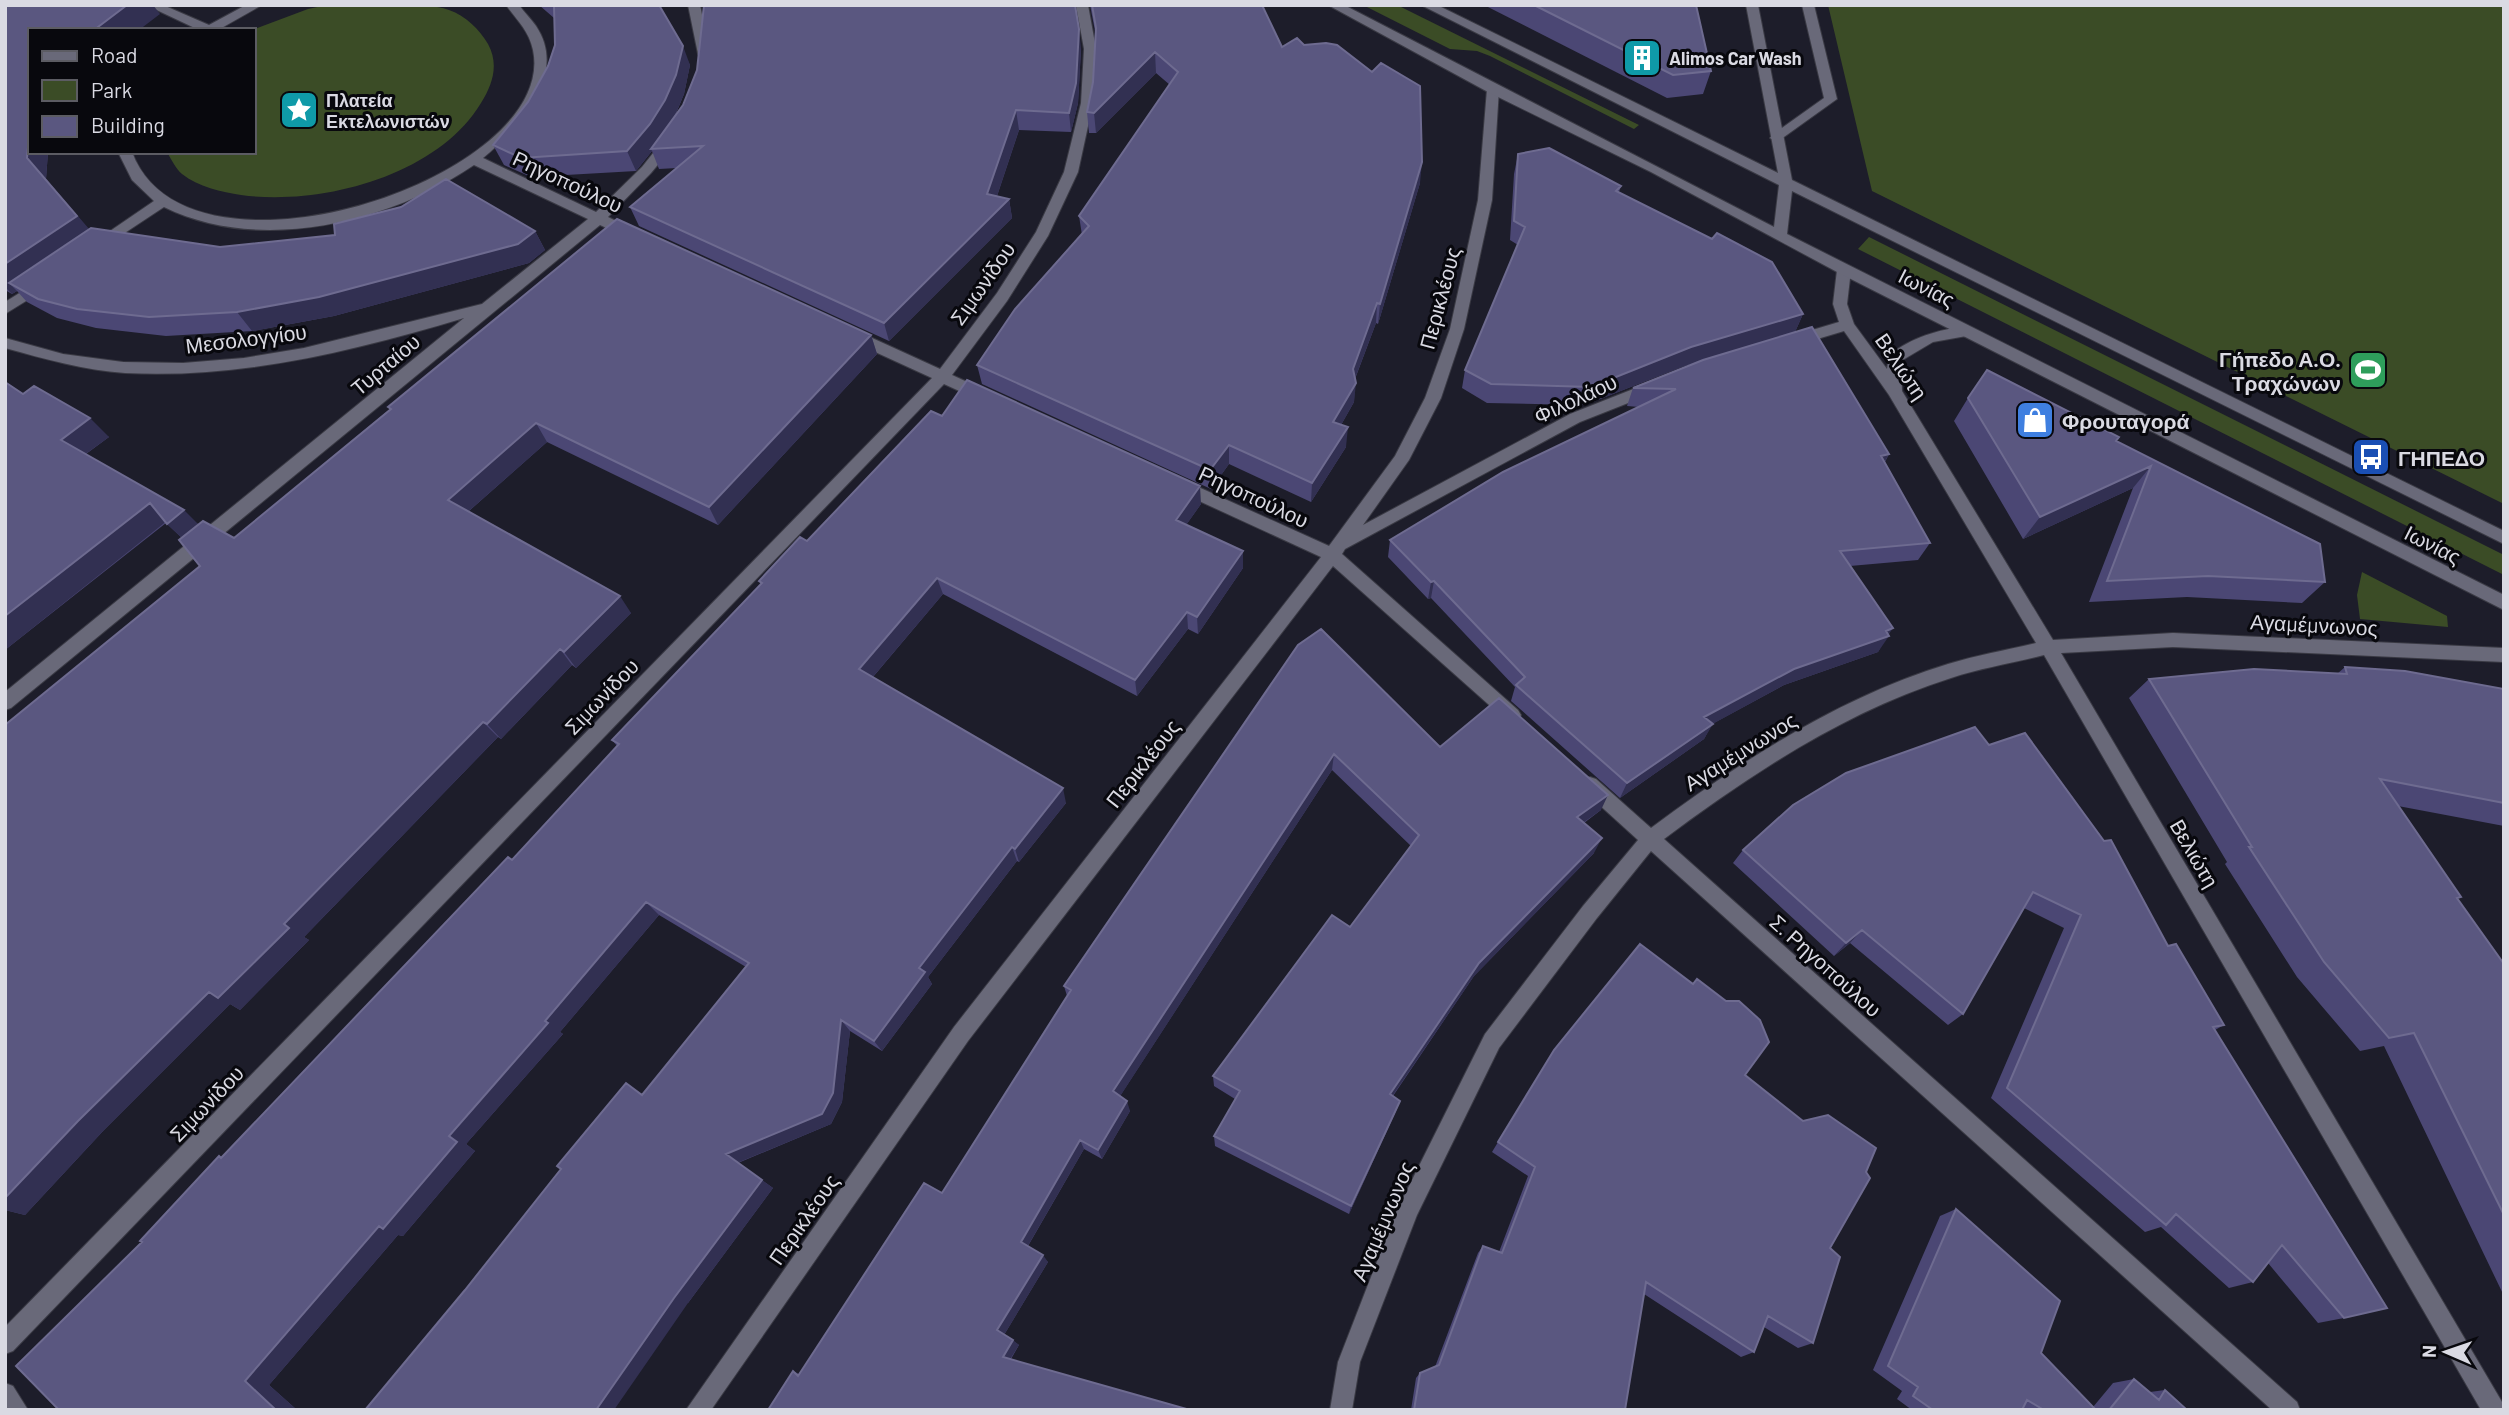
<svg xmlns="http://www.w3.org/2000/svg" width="2509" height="1415" font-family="Barlow,sans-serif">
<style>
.green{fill:#3b4c26}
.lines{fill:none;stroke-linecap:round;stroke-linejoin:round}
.lane-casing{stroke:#3a3a44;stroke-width:2}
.street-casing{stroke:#3a3a44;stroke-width:2}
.secondary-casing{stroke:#3a3a44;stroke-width:2}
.lane{fill:#696979;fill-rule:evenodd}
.street{fill:#696979;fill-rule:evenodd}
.secondary{fill:#696979;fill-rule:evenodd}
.wall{fill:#4b4774}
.shaded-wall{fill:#323052}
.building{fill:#5a5780;stroke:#6e6b90;stroke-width:2}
.labels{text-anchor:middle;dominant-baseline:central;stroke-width:6;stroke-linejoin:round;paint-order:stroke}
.far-poi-label{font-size:18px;font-weight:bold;fill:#dadae3;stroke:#08080d;text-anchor:start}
.street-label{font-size:21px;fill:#dadae3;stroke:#08080d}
.poi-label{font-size:21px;font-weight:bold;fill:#dadae3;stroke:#08080d;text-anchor:start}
</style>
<rect width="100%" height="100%" fill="#1d1d2a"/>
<!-- green -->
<path class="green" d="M327,5c31,0 95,-5 122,5 17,6 30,19 39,34 11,20 5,40 -7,59 -44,73 -160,103 -240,92 -19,-3 -43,-8 -59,-21 -6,-5 -11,-15 -15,-22h87l-2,-122 56,-21z
M1363,5h34l242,120 -5,4 -144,-73 -13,-5 -27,-2z
M1828,5h676v499l-632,-313z
M1869,237l635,318v20l-646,-326z
M2362,572l85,44 1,11 -88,-8 -3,-24z"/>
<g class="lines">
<defs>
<path id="lane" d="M1802,5h12l23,94 -60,43 -7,-4 2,-3 52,-37z"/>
<path id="street" d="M146,5h17l46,20 37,-20h16l-44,25h-19z
M506,5h13c5,7 12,14 17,21 33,49 -18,103 -53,132l113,54 46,-45 23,-29h10v6l-24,29 -43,44 28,14v6h-10l-26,-12 -589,483 -6,2v-18l459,-374c-110,33 -223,61 -339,55 -41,-3 -80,-14 -120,-25v-10l58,16 60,8 60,1 61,-5 60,-10 178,-44 106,-85 -114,-54c-85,58 -214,89 -310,42l-65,43 -7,-5 2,-3 60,-41 -22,-21 -14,-28h14c55,149 428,25 401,-102 -4,-19 -16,-30 -27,-45z
M688,5h12l10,49 -2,3h-8l-2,-3z
M1076,5h12l8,44 -3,54 -15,69 -30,64 -41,65 -55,74 37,17 3,4 -3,4h-10l-35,-16 -931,967 -8,3v-27l927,-949 -83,-38 -2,-4 2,-4h10l81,37 57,-76 39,-61 28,-60 17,-69 3,-54z
M1493,85l6,4 -7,111 -28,129 -23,69 -32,62 -46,65 207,-111 81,-32 8,6 -3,4 -76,30 -235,127 -3,5 176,156 3,5 -3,5 -6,3 -6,-3 -173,-154 -365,475 -257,369h-25l268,-383 367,-470 -148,-68 -2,-4 2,-4h12l144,65 66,-90 30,-58 25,-69 28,-129 9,-111z
M1844,265l7,5 -4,34 7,20 33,45 2,-14c24,-18 48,-25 78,-29l7,5 -2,4 -39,7 -32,19 1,30 151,249 120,-7 331,15v14l-331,-15 -112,6 441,749 2,8h-23l-437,-755c-31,8 -63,13 -93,23 -105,33 -200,96 -287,161l633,563 3,8h-28l-621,-559 -54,67 -98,130 -82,167 -57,147 -8,48h-22l8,-48 59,-152 88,-176 98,-128 55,-66 -54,-49 -3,-6 3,-6 6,-2 6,2 55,49c90,-67 189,-131 297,-164 29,-9 59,-14 88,-21l-147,-248 -45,-64 -50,15 -7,-5 2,-4 50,-15 -6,-18 4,-34z
M42,279l5,1v8l-42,26v-12z
M5,1383l8,3 15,24h-23z"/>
<path id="secondary" d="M1328,5h16l430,222 5,-42 -358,-180h16l341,168 -32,-168h12l34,175 712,351v13l-712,-353 -5,43 717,361v15l-665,-337 -188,-101 -163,-80z"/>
</defs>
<!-- lane casing -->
<use href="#lane" class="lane-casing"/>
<!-- street casing -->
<use href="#street" class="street-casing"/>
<!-- secondary casing -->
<use href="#secondary" class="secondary-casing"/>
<!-- lane -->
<use href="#lane" class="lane"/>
<!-- street -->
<use href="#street" class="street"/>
<!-- secondary -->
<use href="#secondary" class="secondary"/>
</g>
<!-- wall -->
<path class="wall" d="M5,5l155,9 -130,16v122h18l-2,27 43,51 131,17 315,-16 10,19 -16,13 -195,53 -82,15 -86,5 -70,-8 -39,-10 -30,-16 -10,-11 -5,3 -7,-4z
M539,5h120l31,60 -6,29 -9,22 406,-67 -3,54 -7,29 -52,-2 -22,66 12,3 3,19 -123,123 -250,-115 -9,-19 47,-39 -18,1 -7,-18 -16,20 -105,6 -27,-12 -11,-20 35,-43 20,-36 7,-21 -1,-27z
M1090,5h172l20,42 138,136 -42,141 -2,-1 -21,56 -1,23 -13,23 5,22 -35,55 -82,-38 -18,25 -229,-105 -5,-19 105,-130 -3,-19 91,-131 -14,-12 -60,60h-7l-2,-21 6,-30 3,-46z
M1484,5h212l15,66 -8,23 -36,4z
M1518,154l103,32 -2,6 184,122 -8,18 94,122 -4,8 45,81 -12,17 -68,6 38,68 -10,18 -94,33 -72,39 -8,15 -84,59 -109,-97 4,-14 -84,-89 -3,1 -40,-42 2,-17 249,-133 -12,-1 6,-18 69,-28 -18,6 -99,39 -98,-2 -25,-15 3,-18 53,-125 -8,-5 4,-66z
M871,335l6,19 -159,171 -171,-83 -78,69 162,102 -55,55 -4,-3 -71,74 -3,-2 -194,200 5,3 -69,70 -10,-6 -126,126 -79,85 -20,-5v-485l195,-159 -18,-28 -16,-15 -161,127v-268l18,12 86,43 -23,17 112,70 36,14 156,-129 -2,-2z
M1968,398l148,43 209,141 -23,21 -115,-6 -98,5 44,-114 -110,51 -69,-118z
M942,416l259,88 -15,21 57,43 -45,66 -10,-5 -51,67 -194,-102 -70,83 193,126 -47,59 -2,-1 -89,116 4,7 -50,67 -32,-20 -8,71 -11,22 -93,39 35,25 -85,115 -46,-208 104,-128 -87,-52 -99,117 3,2 -97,110 9,7 -72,85 -5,-1 -129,150 28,25h-238l83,-168 77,-86 3,1 290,-297 105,-114 -5,-6 149,-155 -2,-4 48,-40z
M1298,645l142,102 161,63 -17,13 10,30 -120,123 -81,120 7,5 -4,10 -47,103 -134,-68 -1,-10 21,-37 -21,-13 -1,-10 137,-149 61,-81 -79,-76 -212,326 10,15 -28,48 -18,-10 -56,97 20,16 -44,73 15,10 -8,14 -243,51 25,-39 6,3 143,-181 125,-197 -3,-10z
M2345,667l159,22v137l-106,-20 63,91 -3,2 46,65v332l-120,-250 -24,5 -63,-74 -72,-113 2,-2 -98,-164 20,-19 188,-5z
M1989,745l179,201 56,79 -9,5 129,288 -26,5 -50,-60 -15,19 -24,6 -68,-61 -16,5 -154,-134 73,-170 -40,-20 -61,106 -15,11 -98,-82 -16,13 -101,-93 10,-13z
M1697,979l133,269 -17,95 -15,5 -34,-21 -10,25 -13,5 -97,-63 -19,116h-214l5,-32 4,-5 15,-6 43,-114 5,-7 16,6 29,-76 -36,-24 62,-102 139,-66z
M1956,1209l85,144 52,54 20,-24 21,-4 16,13 15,-2 22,20h-275l-15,-11 5,-8 -29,-21 67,-154z"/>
<!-- shaded-wall -->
<path class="shaded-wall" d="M127,5h26l7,9 -21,16h-45z
M1079,29l2,20 -3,54 -7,29 -2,-19z
M683,46l7,19 -6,29 -11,26 -22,29 1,2 -16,20 -9,-20z
M1155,52l1,21 -60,60 -2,-20z
M1016,110l3,20 -28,84 -4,-20z
M30,126v26h18l-2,27 50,58 -87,46 8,8 -5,3 -7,-7v-23z
M1422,162l-2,21 -42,141 2,-20z
M1009,199l3,19 -123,123 -5,-18z
M535,231l10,19 -16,13 -195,53 -82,15 -15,-19z
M1377,303l-1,20 -25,66 2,-20z
M1803,314l-8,18 -111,34 -99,39 6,-18 100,-40z
M871,335l6,19 -159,171 -9,-18z
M1356,383l-2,19 -22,39 1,-19z
M90,418l19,19 -29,21 -19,-18z
M536,423l11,19 -85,75 -14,-17z
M1348,427l-2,20 -35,55 1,-19z
M1229,445v19l-18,25 -1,-19z
M1889,454l-10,18 2,-16z
M2151,466l-18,22 -110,51 17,-22z
M1200,486l1,18 -24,34 -1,-18z
M150,503l18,17 -163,130v-34z
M184,510l18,18 -17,13 -18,-17z
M1243,551v17l-45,66 -1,-17z
M937,578l6,16 -77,91 -7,-16z
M1434,581l-3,17 -3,1 3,-17z
M620,596l11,17 -55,55 -12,-16z
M1187,612l1,17 -51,67 -2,-16z
M1893,628l-6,9 2,-1 -11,16 -94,33 -88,48 8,-16 90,-48z
M560,649l12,16 -71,74 -14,-15z
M483,722l15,15 -194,200 5,3 -69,70 -10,-6 -126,126 -79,85 -20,-5v-12l73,-77 131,-129 75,-68z
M1713,724l-9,15 -84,59 7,-15z
M1334,754l-2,16 -215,331 -4,-10z
M1063,788l3,15 -47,59 -4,-13z
M1608,795l-7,15 -31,22 7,-15z
M1602,838l-8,15 -120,123 -87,128 3,-10 89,-131z
M1012,847l5,14 -89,116 4,7 -50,67 -8,-10 45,-73z
M646,902l13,13 -99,117 3,2 -97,110 9,7 -72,85 -5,-1 -129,150 28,25h-21l-31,-29 204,-245z
M1862,930l-12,13 -16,13 12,-13z
M841,1020l9,11 -8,71 -11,22 -94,39 -11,-9z
M1127,1101l3,10 -28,48 -4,-9z
M1400,1101l-4,10 -47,103 2,-8z
M1080,1140l4,9 -58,100 -5,-7z
M762,1180l11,8 -85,115 -74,107h-18l78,-112z
M1043,1255l5,7 -44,73 -7,-5z
M1013,1340l6,5 -10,16 -6,-4z"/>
<!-- building -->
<path class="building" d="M5,5h122l-33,25h-64v96l-3,32 50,58 -72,48z
M553,5h106l24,41 -7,29 -11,25 -15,24 -23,27 -106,7 -28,-13 35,-43 20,-36 7,-21 -1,-39z
M704,5h371l4,24 -3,54 -7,30 -53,-3 -29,84 22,5 -125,124 -254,-116 73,-61 -52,3 32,-44 14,-35z
M1092,5h170l20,42 15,-9 7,7 22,-2 11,2 35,27 9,-9 39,23 2,76 -42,142 -3,-1 -24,66 3,14 -23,39 15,5 -36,56 -83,-38 -19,25 -233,-105 38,-56 74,-83 -10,-10 99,-144 -23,-20 -61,61 -7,-1 6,-30 3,-54z
M1534,5h162l15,66 -38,4z
M1549,148l72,38 -5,5 96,48 5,-6 55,29 31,52 -112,33 -100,40 -100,-3 -26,-14 60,-143 -11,-6 4,-67z
M446,179l89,52 -17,13 -199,53 -82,15 -88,5 -72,-8 -39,-10 -29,-16 82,-55 129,19 115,-12 -1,-11 67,-17z
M617,219l254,116 -162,172 -173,-84 -88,77 172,96 -56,56 -4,-3 -73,75 -4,-2 -199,202 5,4 -71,70 -9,-6 -131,129 -73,77v-473l195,-159 -21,-26 24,-19 31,17 157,-129 -3,-2z
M1812,327l77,127 -8,2 49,87 -90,8 53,77 -7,3 3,5 -95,33 -90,48 9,7 -86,59 -111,-98 9,-8 -91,-96 -3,1 -41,-42 113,-68 173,-83 -43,-1 70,-28z
M1987,370l132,67 -3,4 204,103 5,38 -117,-6 -101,5 44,-115 -111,51 -72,-119z
M967,380l233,106 -24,34 67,31 -46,66 -10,-5 -52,68 -198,-102 -78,91 204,119 -48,61 -3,-2 -93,121 6,4 -51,69 -33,-21 -8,73 -11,21 -96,40 36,26 -88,118 -78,112h-231l100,-120 96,-121 -4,-3 69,-83 16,12 107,-132 -103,-61 -101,119 3,2 -99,113 8,6 -74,87 -4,-3 -134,155 31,29h-217l-43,-44 126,-124 -2,-1 79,-85 2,2 287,-301 4,3 107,-116 -7,-4 150,-157 -3,-2 41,-44 7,4 124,-130 11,5z
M5,382l18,12 11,-8 56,32 -29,22 123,70 -17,14 -17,-21 -145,113z
M1321,629l119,118 59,-49 109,97 -31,22 25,21 -123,125 -89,131 10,7 -49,105 -137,-70 26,-45 -27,-15 119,-161 18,12 69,-92 -85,-81 -221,337 14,10 -29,49 -18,-10 -59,102 22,13 -46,75 16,10 -10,17 187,53h-422l25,-39 5,5 126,-193 18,10 129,-203 -7,-4 234,-341z
M2345,667l60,4 99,18v114l-124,-24 81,118 -4,1 47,66v251l-90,-182 -25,5 -65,-76 -75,-115h3l-103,-168 105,-10 93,5z
M1975,727l14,18 36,-12 79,108 7,-1 57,106 8,-2 48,81 -11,2 174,281 -43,10 -62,-73 -29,37 -77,-68 -10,11 -159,-137 74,-173 -48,-23 -70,122 -101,-84 -16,13 -103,-93 50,-45 53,-32z
M1640,944l53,40 4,-5 29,22h13l21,19 9,22 -24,33 58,46 25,-6 48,33 -10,24 4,6 -40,70 10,9 -27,86 -45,-27 -14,36 -108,-70 -21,128h-211l6,-37 19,-8 44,-119 19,7 33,-86 -37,-25 56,-92z
M1956,1209l104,92 -19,52 55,57h-52l-17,-10 -5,10h-89l-20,-14 5,-9 -30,-21z
M2134,1379l25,21 6,-10 22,20h-78z"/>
<!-- icons -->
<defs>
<symbol id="building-square" viewBox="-11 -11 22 22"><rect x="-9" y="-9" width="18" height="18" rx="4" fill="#0f9aa8" stroke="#08080d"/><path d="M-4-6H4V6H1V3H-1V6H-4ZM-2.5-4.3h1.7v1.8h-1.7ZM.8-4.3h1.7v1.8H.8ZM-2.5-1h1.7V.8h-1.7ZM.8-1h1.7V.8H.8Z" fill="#fff"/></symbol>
<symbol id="sight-square" viewBox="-11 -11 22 22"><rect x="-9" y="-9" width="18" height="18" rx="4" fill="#0f9aa8" stroke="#08080d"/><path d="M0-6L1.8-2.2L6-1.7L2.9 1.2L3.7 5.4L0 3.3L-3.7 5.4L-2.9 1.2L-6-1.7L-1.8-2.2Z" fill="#fff"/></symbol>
<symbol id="stadium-square" viewBox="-11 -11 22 22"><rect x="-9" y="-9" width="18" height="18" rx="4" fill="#2e9e5b" stroke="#08080d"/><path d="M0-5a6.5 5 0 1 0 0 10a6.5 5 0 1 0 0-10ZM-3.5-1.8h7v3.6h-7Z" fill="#fff"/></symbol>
<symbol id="shop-square" viewBox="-11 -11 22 22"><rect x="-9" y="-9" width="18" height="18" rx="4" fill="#3f7fe0" stroke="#08080d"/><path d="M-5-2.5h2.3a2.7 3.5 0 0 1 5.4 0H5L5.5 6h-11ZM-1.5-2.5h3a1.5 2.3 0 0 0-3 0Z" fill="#fff"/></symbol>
<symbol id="bus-square" viewBox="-11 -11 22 22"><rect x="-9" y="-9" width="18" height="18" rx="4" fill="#1a4fb4" stroke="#08080d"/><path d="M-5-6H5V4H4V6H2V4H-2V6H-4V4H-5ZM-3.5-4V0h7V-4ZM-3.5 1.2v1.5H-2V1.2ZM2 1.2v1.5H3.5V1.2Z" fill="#fff"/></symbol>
</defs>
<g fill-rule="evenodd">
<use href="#building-square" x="1620" y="36" width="44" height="44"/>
<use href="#sight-square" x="277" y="88" width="44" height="44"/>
<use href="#stadium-square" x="2346" y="348" width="44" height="44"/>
<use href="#shop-square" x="2013" y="398" width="44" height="44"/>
<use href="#bus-square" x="2349" y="435" width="44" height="44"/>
</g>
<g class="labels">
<!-- far-poi labels -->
<g class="far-poi-label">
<text x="1669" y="58">Alimos Car Wash</text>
<text x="326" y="100">Πλατεία<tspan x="326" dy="21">Εκτελωνιστών</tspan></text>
</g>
<!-- street labels -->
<g class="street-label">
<text transform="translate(568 181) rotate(25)">Ρηγοπούλου</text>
<text transform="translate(982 283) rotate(-55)">Σιμωνίδου</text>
<text transform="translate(1927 287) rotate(27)">Ιωνίας</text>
<text transform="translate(1439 298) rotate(-75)">Περικλέους</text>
<text transform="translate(246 338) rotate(-7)">Μεσολογγίου</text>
<text transform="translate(385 364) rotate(-40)">Τυρταίου</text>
<text transform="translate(1902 366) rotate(56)">Βελιώτη</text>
<text transform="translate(1575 398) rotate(-25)">Φιλολάου</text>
<text transform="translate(1254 496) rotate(25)">Ρηγοπούλου</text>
<text transform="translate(2433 544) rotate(27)">Ιωνίας</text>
<text transform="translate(2314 624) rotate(3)">Αγαμέμνωνος</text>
<text transform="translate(601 696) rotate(-46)">Σιμωνίδου</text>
<text transform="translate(1740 751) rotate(-32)">Αγαμέμνωνος</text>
<text transform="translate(1142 763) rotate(-52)">Περικλέους</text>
<text transform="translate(2195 853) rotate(60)">Βελιώτη</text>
<text transform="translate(1826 965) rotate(42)">Σ. Ρηγοπούλου</text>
<text transform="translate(206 1103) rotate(-46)">Σιμωνίδου</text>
<text transform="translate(803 1219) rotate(-55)">Περικλέους</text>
<text transform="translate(1382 1221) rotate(-67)">Αγαμέμνωνος</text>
</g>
<!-- poi labels -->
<g class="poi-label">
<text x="2341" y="358" text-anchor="end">Γήπεδο Α.Ο.<tspan x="2341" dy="24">Τραχώνων</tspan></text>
<text x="2062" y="420">Φρουταγορά</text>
<text x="2398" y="457">ΓΗΠΕΔΟ</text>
</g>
</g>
<!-- border -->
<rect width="2509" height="1415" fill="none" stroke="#dadae3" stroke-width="14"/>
<!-- legend -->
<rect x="28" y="28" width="228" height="126" fill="#08080d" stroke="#5c5c63" stroke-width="2"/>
<rect x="42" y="51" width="35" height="10" fill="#696979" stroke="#5c5c63" stroke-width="2"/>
<text x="91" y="63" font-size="21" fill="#dadae3">Road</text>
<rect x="42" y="80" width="35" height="21" fill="#3b4c26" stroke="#5c5c63" stroke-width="2"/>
<text x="91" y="98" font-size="21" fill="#dadae3">Park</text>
<rect x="42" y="116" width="35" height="21" fill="#5a5780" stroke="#5c5c63" stroke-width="2"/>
<text x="91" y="133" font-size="21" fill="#dadae3">Building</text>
<!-- north arrow -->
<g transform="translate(2446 1352) rotate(272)" stroke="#08080d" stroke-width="5" paint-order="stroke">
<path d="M0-5L12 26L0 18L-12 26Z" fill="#dadae3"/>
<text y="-10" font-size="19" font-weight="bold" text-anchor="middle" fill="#dadae3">N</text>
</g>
</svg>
